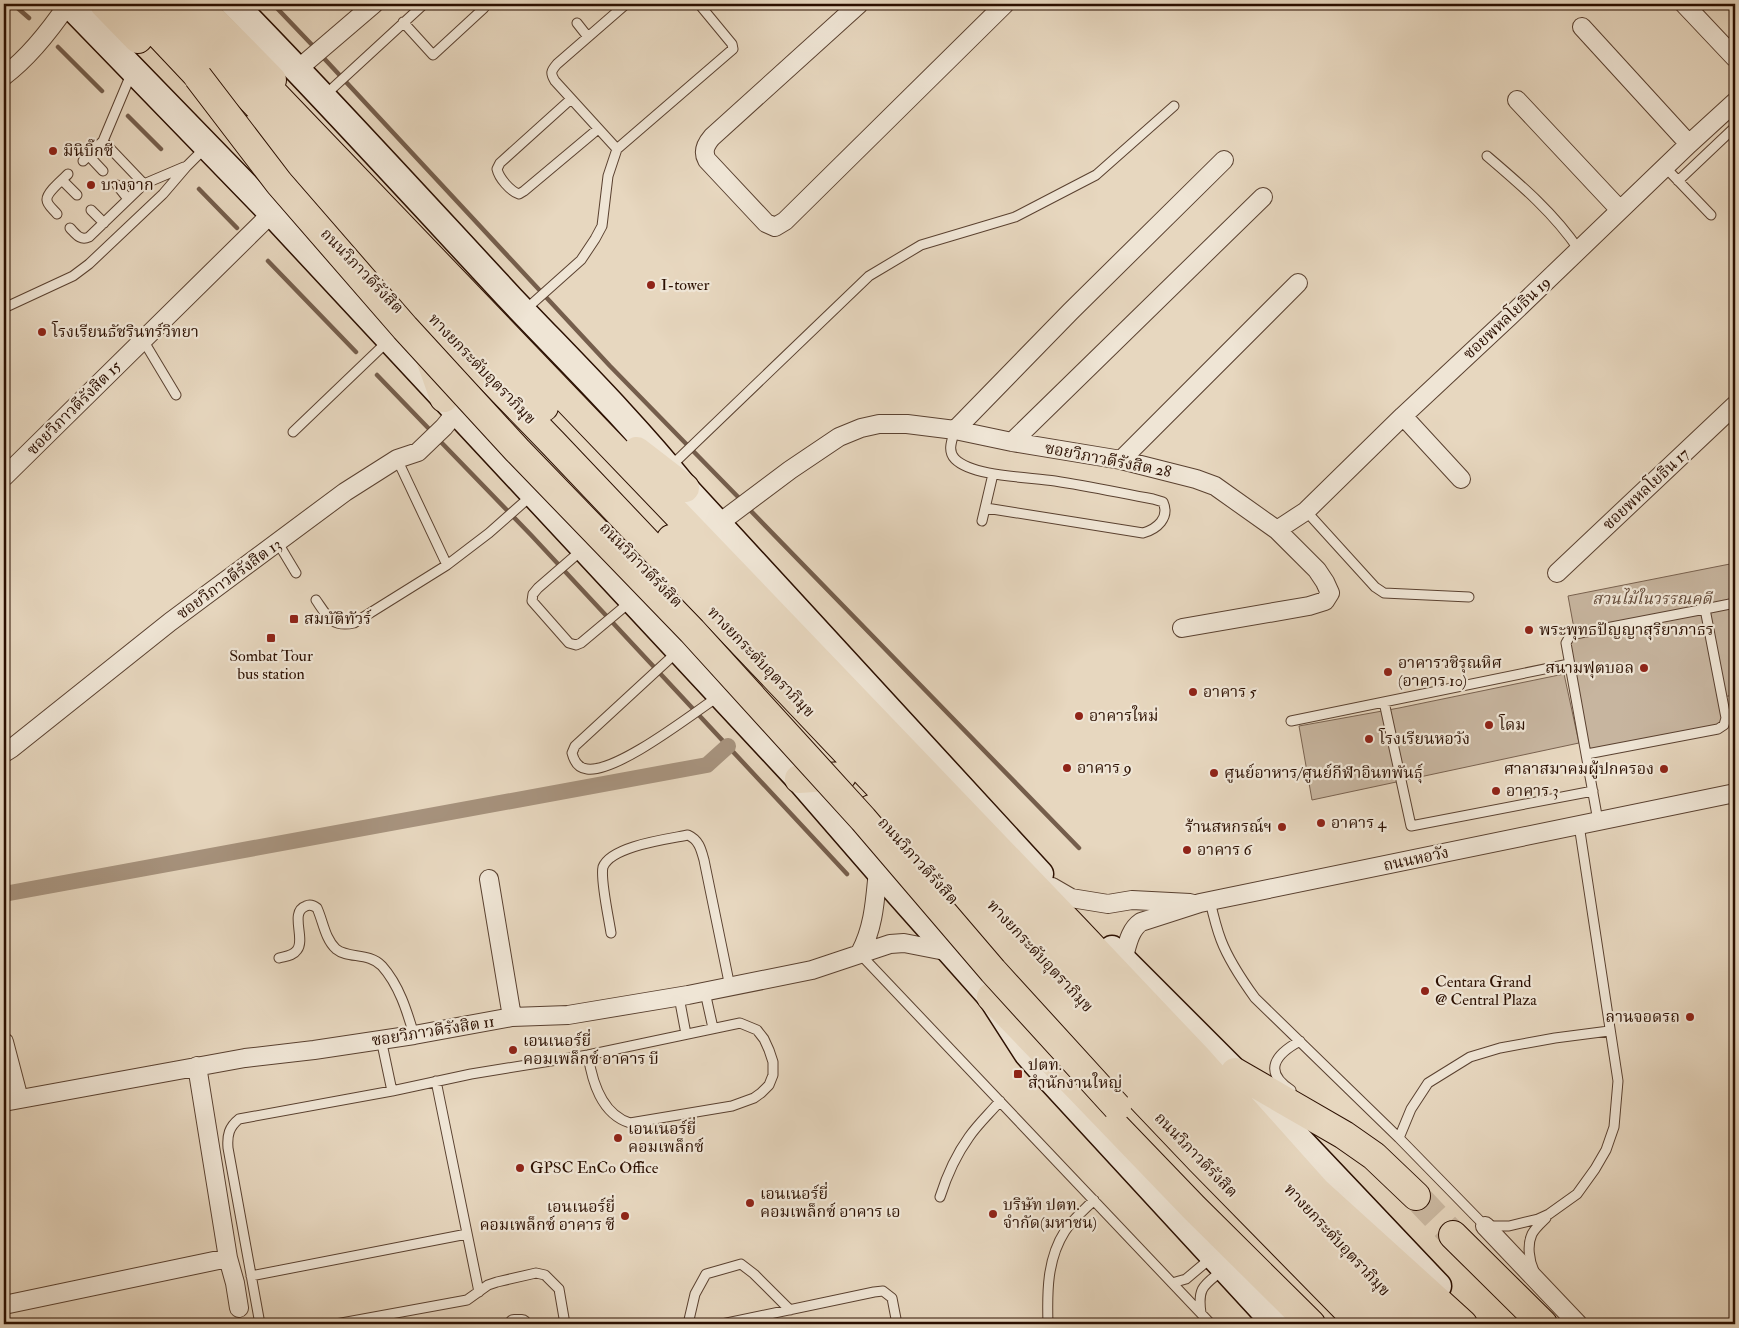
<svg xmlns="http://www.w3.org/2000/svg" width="1739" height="1328" font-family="'IM FELL Double Pica','Noto Serif Thai',serif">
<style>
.green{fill:#c7b59f;stroke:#796250}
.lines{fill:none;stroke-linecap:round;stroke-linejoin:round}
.stream{stroke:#755e4c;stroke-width:4.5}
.canal{stroke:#a7937e;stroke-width:16}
.highway-tunnel{stroke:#cbb9a2;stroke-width:28;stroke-dasharray:28 14;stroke-linecap:butt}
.lane-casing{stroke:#5a4130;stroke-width:11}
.street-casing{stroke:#5a4130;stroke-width:20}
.secondary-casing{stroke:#2b0f00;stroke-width:29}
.highway-casing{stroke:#2b0f00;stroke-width:30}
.lane{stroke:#efe5d5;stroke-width:9}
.street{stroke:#efe5d5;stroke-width:18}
.secondary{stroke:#efe5d5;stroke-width:26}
.highway{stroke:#e7d7bf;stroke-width:28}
.highway-bridge-casing{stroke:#2b0f00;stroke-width:30;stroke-linecap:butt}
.highway-bridge{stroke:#e7d7bf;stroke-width:28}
.poi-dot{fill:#8f2418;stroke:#efe5d5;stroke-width:2}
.labels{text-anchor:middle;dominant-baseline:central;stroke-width:4.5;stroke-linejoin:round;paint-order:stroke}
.poi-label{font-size:16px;fill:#2b0f00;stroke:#efe5d5;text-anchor:start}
.street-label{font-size:16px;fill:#2b0f00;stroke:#efe5d5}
.park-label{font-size:16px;font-style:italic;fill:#624938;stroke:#efe5d5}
</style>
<rect width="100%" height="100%" fill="#e7d7bf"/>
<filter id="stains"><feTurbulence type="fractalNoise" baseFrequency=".004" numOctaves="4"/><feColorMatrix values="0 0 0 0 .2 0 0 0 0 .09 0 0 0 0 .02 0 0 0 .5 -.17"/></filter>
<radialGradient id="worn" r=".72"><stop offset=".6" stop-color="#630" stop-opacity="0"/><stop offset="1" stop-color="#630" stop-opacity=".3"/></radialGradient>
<!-- green -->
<path class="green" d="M1735,563v132l-13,2 2,28 -137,29 -20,-115 8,-5 -7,-38z
M1564,674l15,69 -267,57 -13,-74 100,-18z"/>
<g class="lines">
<!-- stream -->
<path class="stream" d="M13,4l16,14
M273,4l42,44
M58,47l44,44
M320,54l290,312 132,135
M128,116l33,33
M199,189l38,39
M268,261l88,91
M377,375l56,58
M438,439l93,96 316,339
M747,507l332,341"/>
<!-- canal -->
<path class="canal" d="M4,894l703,-129 21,-19"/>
<!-- highway-tunnel -->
<path class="highway-tunnel" d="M1416,1196l37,39"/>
<defs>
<path id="lane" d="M403,22l30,33 51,-47 -4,-4
M577,23l11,14
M324,96l100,-92
M571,99l-71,64 -3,6c2,9 13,22 22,25l5,-3 74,-62
M103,141l29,-69
M617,149l-62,-68c-5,-8 -4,-10 2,-17l69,-60
M88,155l15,16
M1487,156c34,29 67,57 92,94
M1665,167l46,48
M62,180l15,15
M1678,181l57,-54
M144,184l40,-17
M117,185l11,14
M91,210l13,13
M57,214c-3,-4 -10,-9 -10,-14 -1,-7 16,-21 21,-26
M70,228c6,6 10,13 19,9l55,-53 -41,-43 -20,20
M4,308l69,-32 16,-12 74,-70 24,-28 19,-19
M525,310l56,-50 14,-21 7,-13 6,-50 9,-27 116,-100 -1,-5 -33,-40
M143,340l33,55
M955,430c-3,10 -8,21 0,29 18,18 75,18 100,22 33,5 65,12 98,18l10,3c7,16 -6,27 -20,31l-157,-25
M293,432l96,-92
M397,459l50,106
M670,467l199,-191 52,-31 94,-28 81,-42 78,-69
M1306,511l69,76 9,6 85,4
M982,521l11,-47
M278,543l18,30
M583,549l-45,39 -5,6 -1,7 37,42 7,2 5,-2 49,-41
M316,600c11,16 16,28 38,23l93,-58 42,-32 43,-38
M1705,609l30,-6
M677,652l-102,94 -3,7c2,8 6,15 15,16 30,4 105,-55 132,-73
M1384,702l27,124 182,-35
M1291,721l278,-57
M1587,754l131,-25 6,-4 2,-7 -21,-109 -130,25 -5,2 -4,7 32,178
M1210,901c3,13 6,26 11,39 8,21 21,40 34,58l144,140 86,88h24l29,-7 11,-5 28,-20 18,-25 11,-19 8,-23 4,-46 -39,-256
M611,933c-2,-14 -11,-54 -8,-66 8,-21 65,-28 85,-32 11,5 13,14 16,25l26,127
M860,954l351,370
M279,958c7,-2 14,-2 18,-8 9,-11 -8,-38 9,-44 4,-2 7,-1 11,2 6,13 8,31 19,41 12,10 33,3 46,17 17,19 25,45 32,69
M705,992l8,36
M679,997l7,37
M381,1039l11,52
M436,1081l43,211
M1291,1090c-29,-19 -15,-36 9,-49
M1399,1138l12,-29 17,-26 42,-26 30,-9 55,-10 54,-7
M940,1197c7,-22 16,-42 29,-60 9,-13 21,-24 31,-36
M1534,1271c-5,-11 -7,-26 -2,-37 3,-6 10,-12 14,-16
M251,1276l216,-42
M1172,1283l14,-4 25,-21
M1201,1313c-4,-27 4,-28 23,-44
M260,1324l-32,-176c-1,-13 1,-21 11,-29l153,-28 79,-17 117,-19 152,-32 17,7 7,9 5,11 4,12v13l-4,10 -8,8 -7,5 -22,8 -102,17c-29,-9 -38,-42 -42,-68
M336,1324l131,-24 21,-15 9,-3 39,-9 9,2 14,14 6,35
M688,1324l7,-30 11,-20 35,-10 13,10 36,36
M722,1324l152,-32 9,-1 9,7 5,26
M1048,1324c-1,-32 -1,-65 17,-93 7,-11 19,-21 29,-31
M1732,1324l3,-5"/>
<path id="street" d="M859,4l-147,133c-6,7 -10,14 -5,23l59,63 9,4 10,-6 220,-217
M1684,4l51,54
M1582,27l107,117
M298,69l76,-65
M4,76c24,-18 47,-47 64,-72
M1517,100l103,110
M1403,416l58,63
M955,430l116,-119 153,-151
M1012,442l251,-245
M1121,460l177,-177
M4,477l268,-264
M718,524l72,-54 49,-33 22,-9 18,-4h28l48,6 57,12 109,18 75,19 19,7 62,44 40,40 8,12 5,11 -5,8 -16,5 -127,22
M1277,530l29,-19 97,-95 106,-99 180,-173 46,-42
M1557,573l178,-168
M4,753l8,-5 158,-126 175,-130 52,-33 21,-7 26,-25 13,-16
M489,879l23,138
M1052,887l19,11 37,6 24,-4 58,3
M860,953c14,-26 15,-53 18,-83
M1123,960c4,-13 6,-30 18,-38l59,-19 535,-110
M4,1042l15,57
M197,1066l31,192 7,25 4,25
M4,1102l241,-44 69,-8 100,-15 98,-18 56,-2 120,-20 124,-25 78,-26 14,-1 46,9
M1485,1226l93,98
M4,1305l224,-47
M514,1324h8"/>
<path id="secondary" d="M69,4l203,209 527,566 79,91 113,127 36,56 16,18 233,253
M234,4c94,96 185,196 277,295 59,62 120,122 174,189l355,386
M1112,949l123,123 203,214"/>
<path id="highway" d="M104,4l34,35
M130,4l85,90
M161,4l383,403
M197,4l75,76
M252,71l822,857 126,133 119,133
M250,130l302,312 837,882
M428,353l16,45
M637,451l48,37
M671,539l135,140 611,645
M799,779l43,-3
M871,809l77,86 253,266 160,163
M991,997l203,211 117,116
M1235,1072l109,63 30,21 42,40
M1313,1188l150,136
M1453,1235l90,89
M1410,1292l31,32"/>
</defs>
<!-- lane casing -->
<use href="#lane" class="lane-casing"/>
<!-- street casing -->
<use href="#street" class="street-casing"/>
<!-- secondary casing -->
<use href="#secondary" class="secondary-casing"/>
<!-- highway casing -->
<use href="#highway" class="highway-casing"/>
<!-- lane -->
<use href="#lane" class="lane"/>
<!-- street -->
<use href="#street" class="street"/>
<!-- secondary -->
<use href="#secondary" class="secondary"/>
<!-- highway -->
<use href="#highway" class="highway"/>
<defs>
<path id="highway-bridge" d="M198,77l81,106 126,145 112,122 175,181 171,188 130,152 124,136"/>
</defs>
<!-- highway-bridge casing -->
<use href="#highway-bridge" class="highway-bridge-casing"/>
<!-- highway-bridge -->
<use href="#highway-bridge" class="highway-bridge"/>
</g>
<!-- markers -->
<g class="poi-dot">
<circle cx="53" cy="151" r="5"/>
<circle cx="91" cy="185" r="5"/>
<circle cx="651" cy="285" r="5"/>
<circle cx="42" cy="332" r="5"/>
<rect x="289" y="614" width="10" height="10" rx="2.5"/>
<circle cx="1529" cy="630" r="5"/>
<rect x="266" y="633" width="10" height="10" rx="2.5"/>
<circle cx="1644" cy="668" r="5"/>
<circle cx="1388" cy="672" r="5"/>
<circle cx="1193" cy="692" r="5"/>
<circle cx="1079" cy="716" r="5"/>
<circle cx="1489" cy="725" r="5"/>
<circle cx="1369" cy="739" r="5"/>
<circle cx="1067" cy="768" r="5"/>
<circle cx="1664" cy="769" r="5"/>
<circle cx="1214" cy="773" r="5"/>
<circle cx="1496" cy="791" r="5"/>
<circle cx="1321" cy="823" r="5"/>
<circle cx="1282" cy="827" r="5"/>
<circle cx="1187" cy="850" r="5"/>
<circle cx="1425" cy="991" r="5"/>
<circle cx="1690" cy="1017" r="5"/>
<circle cx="513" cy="1050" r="5"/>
<rect x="1013" y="1069" width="10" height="10" rx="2.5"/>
<circle cx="618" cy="1138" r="5"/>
<circle cx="520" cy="1168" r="5"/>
<circle cx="750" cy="1203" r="5"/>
<circle cx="993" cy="1214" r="5"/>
<circle cx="625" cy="1216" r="5"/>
</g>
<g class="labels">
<!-- poi labels -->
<g class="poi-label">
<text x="63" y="151">มินิบิ๊กซี</text>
<text x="101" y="185">บางจาก</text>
<text x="661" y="285">I-tower</text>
<text x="52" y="332">โรงเรียนธัชรินทร์วิทยา</text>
<text x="304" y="619">สมบัติทัวร์</text>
<text x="1539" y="630">พระพุทธปัญญาสุริยาภาธร</text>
<text x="271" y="656" text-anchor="middle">Sombat Tour<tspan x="271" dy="18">bus station</tspan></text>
<text x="1398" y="663">อาคารวชิรุณหิศ<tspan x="1398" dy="18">(อาคาร 10)</tspan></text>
<text x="1634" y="668" text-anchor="end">สนามฟุตบอล</text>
<text x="1203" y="692">อาคาร 5</text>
<text x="1089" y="716">อาคารใหม่</text>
<text x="1499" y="725">โดม</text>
<text x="1379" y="739">โรงเรียนหอวัง</text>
<text x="1077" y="768">อาคาร 9</text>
<text x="1654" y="769" text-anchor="end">ศาลาสมาคมผู้ปกครอง</text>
<text x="1224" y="773">ศูนย์อาหาร/ศูนย์กีฬาอินทพันธุ์</text>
<text x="1506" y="791">อาคาร 3</text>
<text x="1331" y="823">อาคาร 4</text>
<text x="1272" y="827" text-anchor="end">ร้านสหกรณ์ฯ</text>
<text x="1197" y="850">อาคาร 6</text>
<text x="1435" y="982">Centara Grand<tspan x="1435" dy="18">@ Central Plaza</tspan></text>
<text x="1680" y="1017" text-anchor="end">ลานจอดรถ</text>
<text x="523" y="1041">เอนเนอร์ยี่<tspan x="523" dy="18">คอมเพล็กซ์ อาคาร บี</tspan></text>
<text x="1028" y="1065">ปตท.<tspan x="1028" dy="18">สำนักงานใหญ่</tspan></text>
<text x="628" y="1129">เอนเนอร์ยี่<tspan x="628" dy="18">คอมเพล็กซ์</tspan></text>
<text x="530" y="1168">GPSC EnCo Office</text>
<text x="760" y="1194">เอนเนอร์ยี่<tspan x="760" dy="18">คอมเพล็กซ์ อาคาร เอ</tspan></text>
<text x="1003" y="1205">บริษัท ปตท.<tspan x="1003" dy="18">จำกัด(มหาชน)</tspan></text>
<text x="615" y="1207" text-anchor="end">เอนเนอร์ยี่<tspan x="615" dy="18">คอมเพล็กซ์ อาคาร ซี</tspan></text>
</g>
<!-- street labels -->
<g class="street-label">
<text transform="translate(362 271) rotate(46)">ถนนวิภาวดีรังสิต</text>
<text transform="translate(1507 318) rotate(-43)">ซอยพหลโยธิน 19</text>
<text transform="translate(482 369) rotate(46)">ทางยกระดับอุตราภิมุข</text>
<text transform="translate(74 408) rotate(-45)">ซอยวิภาวดีรังสิต 15</text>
<text transform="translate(1108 460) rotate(11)">ซอยวิภาวดีรังสิต 28</text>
<text transform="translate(1646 489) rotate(-43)">ซอยพหลโยธิน 17</text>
<text transform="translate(641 565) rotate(46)">ถนนวิภาวดีรังสิต</text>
<text transform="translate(229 579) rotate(-36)">ซอยวิภาวดีรังสิต 13</text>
<text transform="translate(761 662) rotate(46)">ทางยกระดับอุตราภิมุข</text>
<text transform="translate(1416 859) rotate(-12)">ถนนหอวัง</text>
<text transform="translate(918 861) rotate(48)">ถนนวิภาวดีรังสิต</text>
<text transform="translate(1040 956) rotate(47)">ทางยกระดับอุตราภิมุข</text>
<text transform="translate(433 1031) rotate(-9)">ซอยวิภาวดีรังสิต 11</text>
<text transform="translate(1196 1155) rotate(46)">ถนนวิภาวดีรังสิต</text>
<text transform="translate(1337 1240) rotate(47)">ทางยกระดับอุตราภิมุข</text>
</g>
<!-- park labels -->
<g class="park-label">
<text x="1652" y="599">สวนไม้ในวรรณคดี</text>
</g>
</g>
<!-- margin -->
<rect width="1739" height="1328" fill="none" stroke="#e7d7bf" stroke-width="20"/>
<rect x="5" y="5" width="1729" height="1318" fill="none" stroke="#2b0f00" stroke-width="2.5"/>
<rect x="10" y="10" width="1719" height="1308" fill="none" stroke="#2b0f00"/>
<rect width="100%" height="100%" filter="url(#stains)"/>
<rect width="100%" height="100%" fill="url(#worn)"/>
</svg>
